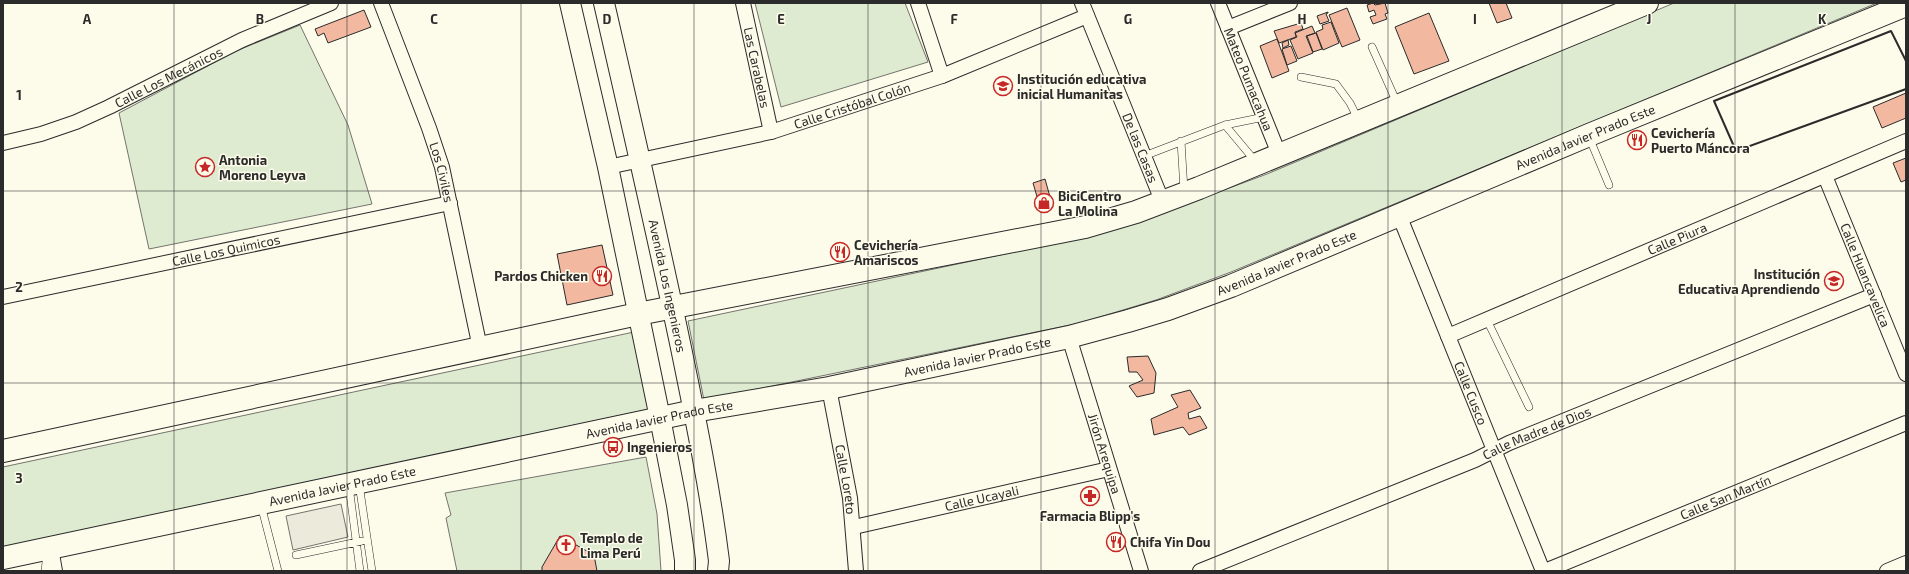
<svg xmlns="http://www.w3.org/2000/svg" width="1909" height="574" font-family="'Exo 2',sans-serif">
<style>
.green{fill:#deebd1;stroke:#74746e}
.parking{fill:#eceadb;stroke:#74746e}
.building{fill:#f2b8a0;stroke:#2b2b2b}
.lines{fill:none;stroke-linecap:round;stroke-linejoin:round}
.lane-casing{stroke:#2b2b2b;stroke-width:8}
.street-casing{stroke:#2b2b2b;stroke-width:16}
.secondary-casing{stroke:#2b2b2b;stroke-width:22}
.primary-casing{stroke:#2b2b2b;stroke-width:24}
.lane{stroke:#fdfbea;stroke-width:7}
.street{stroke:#fdfbea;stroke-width:14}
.secondary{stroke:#fdfbea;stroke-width:20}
.primary{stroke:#fdfbea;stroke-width:22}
.wall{stroke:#2b2b2b;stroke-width:2}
.grid{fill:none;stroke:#2b2b2b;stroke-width:1;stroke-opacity:0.55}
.labels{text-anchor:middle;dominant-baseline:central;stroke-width:3;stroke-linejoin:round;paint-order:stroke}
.street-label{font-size:13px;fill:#2b2b2b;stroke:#fdfbea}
.poi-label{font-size:13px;font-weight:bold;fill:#2b2b2b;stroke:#fdfbea;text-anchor:start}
.grid-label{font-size:13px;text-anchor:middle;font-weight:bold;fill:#2b2b2b;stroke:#fdfbea;stroke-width:3;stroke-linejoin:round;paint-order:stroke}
</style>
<rect width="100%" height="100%" fill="#fdfbea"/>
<!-- green -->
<path class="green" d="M755,3h150l23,59 -147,45z
M1674,3h203l-646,269 -75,28 -76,23 -376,77 -16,-79 331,-70 116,-28 132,-49z
M300,25l48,100 24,79 -223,45 -30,-136 117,-62z
M634,332l16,77 -647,138v-80z
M646,457l11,57 4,57h-204l-11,-53 5,-3 -6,-22z"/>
<!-- parking -->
<path class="parking" d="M341,504l7,33 -55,13 -7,-34z"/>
<!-- building -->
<path class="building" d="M1373,3l2,2 10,-2 3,10 -3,1 2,5 -14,5 -3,-7 6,-2 -2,-5 -5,2 -2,-7z
M1489,3h17l6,15 -15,5z
M1347,8l13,32 -18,7 -13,-32z
M364,10l7,17 -43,16 -4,-10 -6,3 -3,-7z
M1328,12v1l-2,1 3,7 -9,3 -3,-8z
M1429,13l20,48 -35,13 -19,-47z
M1331,22l8,21 -16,7 -7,-18 7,-3 -1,-4z
M1301,23l2,6 -8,3 1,5 -17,6 -5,-12z
M1312,26l3,7 -9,3 7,17 -15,6 -8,-19 7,-3 -2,-4z
M1316,33l6,16 -9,3 -6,-16z
M1277,39l12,32 -17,7 -12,-32z
M1288,40l1,5 -6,3 -1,-5z
M1291,46l6,15 -10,4 -5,-16z
M1906,93v25l-24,10 -9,-21z
M1906,158v22l-5,2 -8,-19z
M1045,179l7,25 -12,3 -7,-24z
M602,245l11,50 -46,10 -10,-51z
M1148,356l8,17 -2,20 -17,4 -8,-11 14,-6 -6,-8h-8l-2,-15z
M1190,390l11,18 -13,5 1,6 11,-3 7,12 -18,7 -6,-8 -29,8 -3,-16 27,-12 -7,-12z
M560,536l34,19 3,16h-55v-4z"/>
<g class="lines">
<defs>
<path id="lane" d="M1372,47l25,56
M1301,77l35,7 14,19 8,16
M1225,125l31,37
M1589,137l20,48
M1181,141l3,49
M1144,156l81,-31 39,-8
M1487,320l42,87
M359,484l13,87
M349,486l11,85
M261,505l17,66
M296,555l66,-14
M45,571l2,-18"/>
<g id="street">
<path id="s1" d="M381,3l48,125 13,39 38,181"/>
<path id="s2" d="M743,3l28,129"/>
<path d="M918,3l24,73"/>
<path id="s3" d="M1082,3l81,200"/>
<path id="s4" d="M1218,3l61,151"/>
<path d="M1228,28l62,-25"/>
<path id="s5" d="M3,143l38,-9 35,-12 33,-15 133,-67 89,-37"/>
<path id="s6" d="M608,167l163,-35 171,-56 145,-60"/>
<path id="s7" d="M1825,176l81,198"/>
<path id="s8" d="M1399,215l144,356"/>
<path id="s9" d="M3,297l447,-94"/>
<path id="s10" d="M1448,336l458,-195"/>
<path id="s11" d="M1069,337l72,234"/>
<path id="s12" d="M829,388l21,110 6,73"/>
<path id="s13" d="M854,527l255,-58"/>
<path d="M51,548l4,23"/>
<path id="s14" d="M1200,571l275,-111 34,-17 365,-148"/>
<path id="s15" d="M1545,571l361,-148"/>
<path d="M1887,571l19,-8"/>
</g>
<g id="secondary">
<path d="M570,3l38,164 52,251 17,87 8,55v11"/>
<path id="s16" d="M604,3c26,113 52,226 76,340 15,73 30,145 39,218l-1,10"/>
</g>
<g id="primary">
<path d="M3,451l635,-137 447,-87 51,-15 63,-24 448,-185"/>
<path id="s17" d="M3,558l691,-147 135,-23 240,-51 59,-16 40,-12 63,-23 358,-151 317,-130"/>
</g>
</defs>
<!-- lane casing -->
<use href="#lane" class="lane-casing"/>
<!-- street casing -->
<use href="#street" class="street-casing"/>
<!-- secondary casing -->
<use href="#secondary" class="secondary-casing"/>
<!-- primary casing -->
<use href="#primary" class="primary-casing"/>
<!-- lane -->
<use href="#lane" class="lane"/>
<!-- street -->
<use href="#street" class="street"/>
<!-- secondary -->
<use href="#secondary" class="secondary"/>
<!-- primary -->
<use href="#primary" class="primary"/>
<!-- wall -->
<path class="wall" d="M1906,61l-15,-30 -177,70 22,50 170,-62"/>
</g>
<!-- grid -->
<path class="grid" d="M174,3v568M347,3v568M521,3v568M694,3v568M868,3v568M1041,3v568M1215,3v568M1388,3v568M1562,3v568M1735,3v568M3,191h1903M3,383h1903"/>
<!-- icons -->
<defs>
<symbol id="school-ring" viewBox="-11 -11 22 22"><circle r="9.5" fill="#fdfbea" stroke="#c62828" stroke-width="1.5"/><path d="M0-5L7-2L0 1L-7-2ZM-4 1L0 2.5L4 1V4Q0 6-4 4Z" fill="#c62828"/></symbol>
<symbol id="restaurant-ring" viewBox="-11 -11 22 22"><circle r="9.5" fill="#fdfbea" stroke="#c62828" stroke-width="1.5"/><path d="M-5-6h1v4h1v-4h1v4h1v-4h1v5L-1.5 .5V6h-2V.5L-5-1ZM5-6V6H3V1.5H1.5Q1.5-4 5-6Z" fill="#c62828"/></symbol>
<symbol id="sight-ring" viewBox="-11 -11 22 22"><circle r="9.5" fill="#fdfbea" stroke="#c62828" stroke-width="1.5"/><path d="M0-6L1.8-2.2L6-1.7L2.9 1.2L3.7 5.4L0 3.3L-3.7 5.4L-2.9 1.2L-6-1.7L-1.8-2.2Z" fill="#c62828"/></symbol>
<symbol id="shop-ring" viewBox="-11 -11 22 22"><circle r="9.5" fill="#fdfbea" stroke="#c62828" stroke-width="1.5"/><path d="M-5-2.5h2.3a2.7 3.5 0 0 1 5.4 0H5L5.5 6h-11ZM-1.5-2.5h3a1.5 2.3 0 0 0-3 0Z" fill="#c62828"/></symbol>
<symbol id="bus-ring" viewBox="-11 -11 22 22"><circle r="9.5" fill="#fdfbea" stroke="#c62828" stroke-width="1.5"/><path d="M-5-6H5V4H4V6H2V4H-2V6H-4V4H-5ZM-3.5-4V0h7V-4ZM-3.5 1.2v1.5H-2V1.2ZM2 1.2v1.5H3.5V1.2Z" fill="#c62828"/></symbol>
<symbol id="pharmacy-ring" viewBox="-11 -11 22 22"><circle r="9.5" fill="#fdfbea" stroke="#c62828" stroke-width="1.5"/><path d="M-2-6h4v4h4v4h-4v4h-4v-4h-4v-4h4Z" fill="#c62828"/></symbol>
<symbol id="church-ring" viewBox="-11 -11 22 22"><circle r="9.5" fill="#fdfbea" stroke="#c62828" stroke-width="1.5"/><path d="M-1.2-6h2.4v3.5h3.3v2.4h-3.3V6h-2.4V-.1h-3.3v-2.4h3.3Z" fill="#c62828"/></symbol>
</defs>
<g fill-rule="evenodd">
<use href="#school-ring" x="992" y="75" width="22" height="22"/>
<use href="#restaurant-ring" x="1626" y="129" width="22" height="22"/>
<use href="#sight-ring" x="194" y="156" width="22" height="22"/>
<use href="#shop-ring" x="1033" y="192" width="22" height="22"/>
<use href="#restaurant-ring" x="829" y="241" width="22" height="22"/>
<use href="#restaurant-ring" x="591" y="265" width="22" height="22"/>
<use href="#school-ring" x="1823" y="270" width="22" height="22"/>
<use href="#bus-ring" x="602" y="436" width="22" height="22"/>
<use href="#pharmacy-ring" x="1079" y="485" width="22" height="22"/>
<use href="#restaurant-ring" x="1105" y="531" width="22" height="22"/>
<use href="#church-ring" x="555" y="534" width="22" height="22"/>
</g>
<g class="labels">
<!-- street labels -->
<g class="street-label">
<text stroke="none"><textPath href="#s2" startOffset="66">Las Carabelas</textPath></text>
<text stroke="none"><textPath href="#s5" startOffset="179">Calle Los Mecánicos</textPath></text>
<text stroke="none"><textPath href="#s4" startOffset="82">Mateo Pumacahua</textPath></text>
<text stroke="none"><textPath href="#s6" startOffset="252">Calle Cristóbal Colón</textPath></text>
<text stroke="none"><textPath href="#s17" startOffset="1643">Avenida Javier Prado Este</textPath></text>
<text stroke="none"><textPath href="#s3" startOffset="156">De las Casas</textPath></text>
<text stroke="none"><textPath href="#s1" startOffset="180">Los Civiles</textPath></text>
<text stroke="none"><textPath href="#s10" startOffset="249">Calle Piura</textPath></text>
<text stroke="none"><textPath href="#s9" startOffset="228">Calle Los Quimicos</textPath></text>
<text stroke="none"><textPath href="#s17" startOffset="1319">Avenida Javier Prado Este</textPath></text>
<text stroke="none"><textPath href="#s7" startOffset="107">Calle Huancavelica</textPath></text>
<text stroke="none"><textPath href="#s16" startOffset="290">Avenida Los Ingenieros</textPath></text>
<text stroke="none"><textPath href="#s17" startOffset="995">Avenida Javier Prado Este</textPath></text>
<text stroke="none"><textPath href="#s8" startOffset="192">Calle Cusco</textPath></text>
<text stroke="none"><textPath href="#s17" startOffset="671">Avenida Javier Prado Este</textPath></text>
<text stroke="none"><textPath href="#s14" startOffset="364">Calle Madre de Dios</textPath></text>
<text stroke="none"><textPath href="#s11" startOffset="122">Jirón Arequipa</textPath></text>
<text stroke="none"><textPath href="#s12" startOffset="93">Calle Loreto</textPath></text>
<text stroke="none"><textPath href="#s17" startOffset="347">Avenida Javier Prado Este</textPath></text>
<text stroke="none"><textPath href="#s15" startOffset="195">Calle San Martín</textPath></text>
<text stroke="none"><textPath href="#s13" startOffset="131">Calle Ucayali</textPath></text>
</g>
<!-- poi labels -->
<g class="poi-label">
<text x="1017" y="79">Institución educativa<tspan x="1017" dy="15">inicial Humanitas</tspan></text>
<text x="1651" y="133">Cevichería<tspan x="1651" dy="15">Puerto Máncora</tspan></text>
<text x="219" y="160">Antonia<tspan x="219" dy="15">Moreno Leyva</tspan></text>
<text x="1058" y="196">BiciCentro<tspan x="1058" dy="15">La Molina</tspan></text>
<text x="854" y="245">Cevichería<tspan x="854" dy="15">Amariscos</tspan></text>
<text x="1820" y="274" text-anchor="end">Institución<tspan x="1820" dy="15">Educativa Aprendiendo</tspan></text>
<text x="588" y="276" text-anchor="end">Pardos Chicken</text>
<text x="627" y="447">Ingenieros</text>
<text x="1090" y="516" text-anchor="middle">Farmacia Blipp's</text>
<text x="580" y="538">Templo de<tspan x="580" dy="15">Lima Perú</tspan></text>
<text x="1130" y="542">Chifa Yin Dou</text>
</g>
</g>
<g class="grid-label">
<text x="87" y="24">A</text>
<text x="260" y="24">B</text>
<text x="434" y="24">C</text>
<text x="607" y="24">D</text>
<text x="781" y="24">E</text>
<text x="954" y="24">F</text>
<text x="1128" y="24">G</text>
<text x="1302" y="24">H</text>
<text x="1475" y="24">I</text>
<text x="1649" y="24">J</text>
<text x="1822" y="24">K</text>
<text x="19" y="100">1</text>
<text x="19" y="292">2</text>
<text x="19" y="483">3</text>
</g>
<!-- border -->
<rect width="1909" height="574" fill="none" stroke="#2b2b2b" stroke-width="8"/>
</svg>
